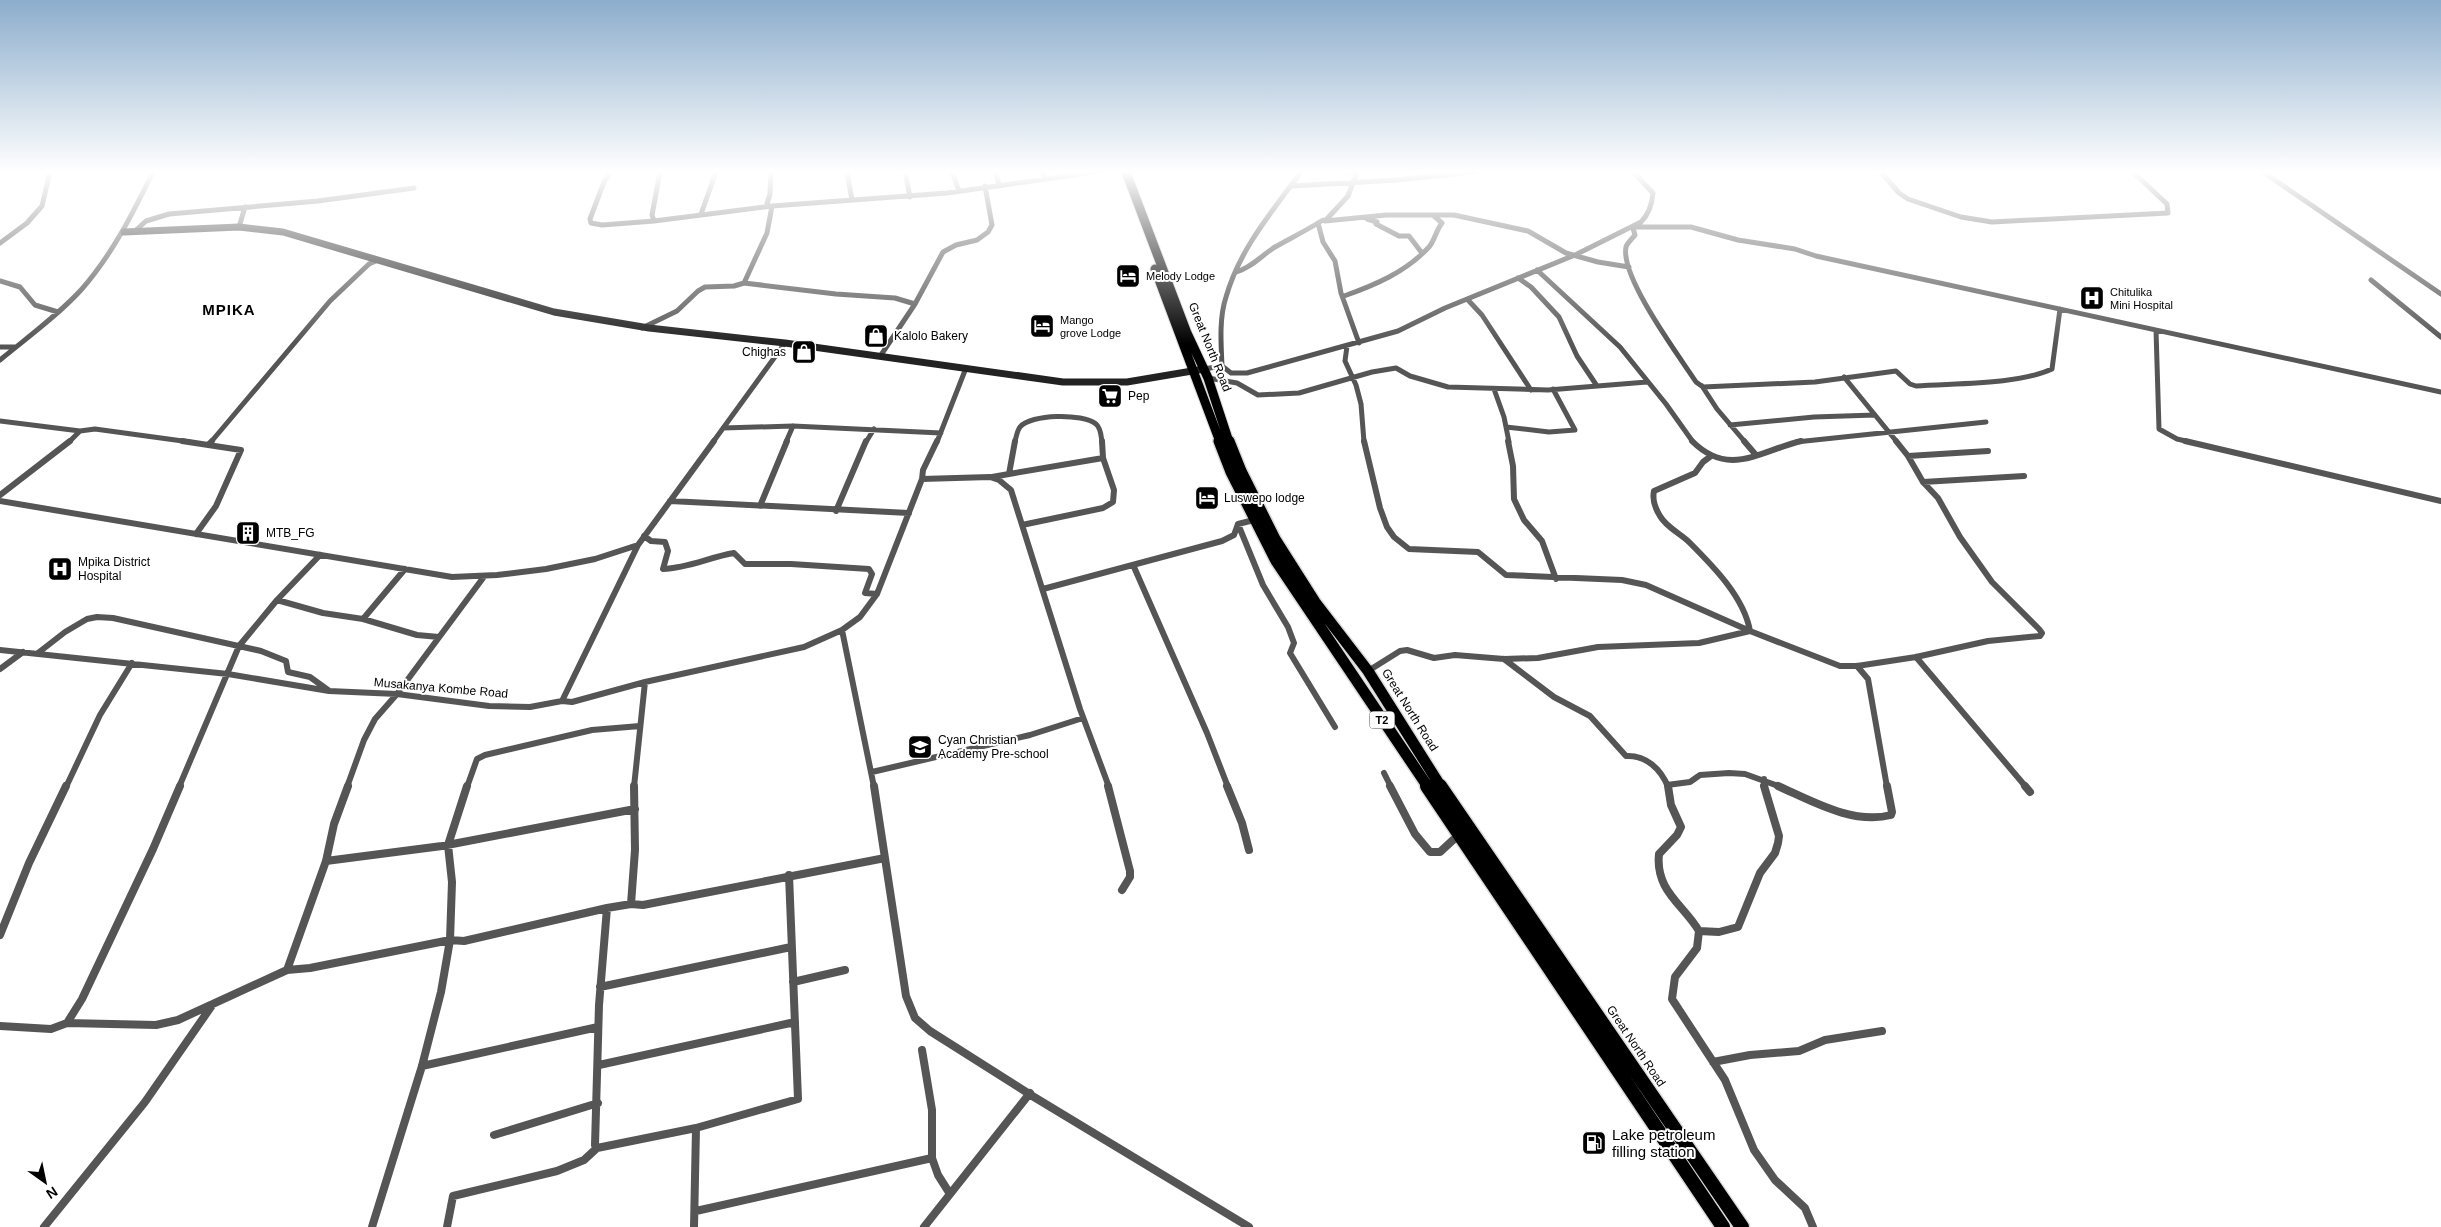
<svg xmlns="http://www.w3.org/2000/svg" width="2441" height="1227" font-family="Helvetica,sans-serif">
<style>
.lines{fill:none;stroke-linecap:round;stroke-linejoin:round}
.trunk-far2-casing{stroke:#dbdbdb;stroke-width:11}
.trunk-far1-casing{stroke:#dbdbdb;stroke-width:14}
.trunk-casing{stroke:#dbdbdb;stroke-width:17}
.minor-far2{stroke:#555;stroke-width:5}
.minor-far1{stroke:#555;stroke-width:6}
.minor{stroke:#555;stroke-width:8}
.secondary{stroke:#222;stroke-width:7}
.trunk-far2{stroke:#000;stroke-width:9}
.trunk-far1{stroke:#000;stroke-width:11}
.trunk{stroke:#000;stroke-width:14}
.labels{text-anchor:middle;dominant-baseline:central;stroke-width:4;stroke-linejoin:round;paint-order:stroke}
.far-poi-label{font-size:11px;fill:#000;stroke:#fff;text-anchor:start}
.shield{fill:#fff;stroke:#4c4c4c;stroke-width:1}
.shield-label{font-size:11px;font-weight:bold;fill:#000}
.poi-label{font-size:12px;fill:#000;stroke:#fff;text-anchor:start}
.street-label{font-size:12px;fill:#000;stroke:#fff}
.far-district-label{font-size:15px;font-weight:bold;letter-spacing:1px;fill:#000;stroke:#fff}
.near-poi-label{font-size:15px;fill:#000;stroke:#fff;text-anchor:start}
</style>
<rect width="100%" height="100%" fill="#fff"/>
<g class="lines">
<defs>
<path id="trunk-far2" d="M1126,172l61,161 21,45 21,64
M1155,269l65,173"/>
<path id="trunk-far1" d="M1219,441l12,31 45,89 152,226
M1229,441l12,30 34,68 40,63 53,69 73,116"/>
<path id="trunk" d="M1427,786l296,441
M1440,786l302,441"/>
</defs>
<!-- trunk-far2 casing -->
<use href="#trunk-far2" class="trunk-far2-casing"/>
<!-- trunk-far1 casing -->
<use href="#trunk-far1" class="trunk-far1-casing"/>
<!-- trunk casing -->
<use href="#trunk" class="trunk-casing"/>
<!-- minor-far2 -->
<path class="minor-far2" d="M611,172l-7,10 -14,37 1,4 11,2 52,-4
M660,172l-8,43 2,6 118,-15 175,-13 149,-21
M847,172l5,28
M905,172l5,25
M952,172l7,19
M996,172l3,14
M1042,172l3,7
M1347,172l7,1
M1881,172l18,21 9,6 53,18 31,5 176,-9 -1,-9 -34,-32
M2263,172l178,122
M1291,186l106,-6 77,-8
M766,207l4,-13 1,-22
M701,214l15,-42
M1367,219l10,3 -1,2 23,12h10l13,17
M1325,221l61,-6h68l74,16 38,22 32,9 31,5
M1318,223l5,19 12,19 6,32 18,50
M239,227l6,-20
M1631,227h60l47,13 57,9 21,7 625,136
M1633,228l2,7c-3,4 -8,8 -9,12 -6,30 53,109 70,135l7,5 112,-5 81,-11 14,13 6,2c39,-3 101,-1 136,-17l8,-60
M135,231l11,-10 23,-7 149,-13 96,-13
M0,243l27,-20 15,-17 8,-34
M1537,270l83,77 46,57 27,38
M1236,272c15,-4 26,-17 39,-25 16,-9 32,-17 48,-27l2,1 23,-25 9,-24
M1518,278l13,9 28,30 18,39 20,30
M2371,280l70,57
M0,281l20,6 15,18 23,7
M744,283l92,11 59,4 20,6
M1344,296c31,-11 62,-24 85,-49 6,-7 7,-17 13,-24l-8,-7
M1468,300l14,15 49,75
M642,328l35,-17 21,-20 7,-4 29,-1 10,-3 23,-50 5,-27
M2156,330l3,99 18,10 13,3
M1347,346l-2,15 11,24 5,19 3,38
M0,347h16
M881,355l34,-51 28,-52 13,-7 21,-5 11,-8 4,-7 -7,-39
M0,360c28,-23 57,-44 81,-70 31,-35 52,-77 72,-118
M1222,366l9,7h16l151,-42 47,-23 130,-53 66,-33c8,-8 11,-18 12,-29l-20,-21
M1204,369l18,-3c-1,-22 -3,-48 4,-69 14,-49 46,-85 75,-125
M1844,377l53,65
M1208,378l29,5 21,12 41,-2 73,-21 24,-4 14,8 38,11 100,3 99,-8
M1702,386l15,23 28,33
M1494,389l10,28 5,25
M0,421l80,10 -11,11
M1730,425l84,-8 61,-2
M1506,427l43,5 26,-2 -22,-41
M723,428l70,-2 148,7
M80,431l15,-2 95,13
M211,442l119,-141 39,-37 9,-4
M713,442l72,-99
M786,442l7,-16
M866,442l8,-13
M937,442l29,-74
M1015,442c1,-5 2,-11 5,-15 10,-13 63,-14 76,-3 5,4 5,12 6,18
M1796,442l190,-20"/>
<!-- minor-far1 -->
<path class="minor-far1" d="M182,441l59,9 -25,56 -20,28
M1364,441l16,67 7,19 7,10 15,12 69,3 28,23 116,5 24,5 104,46 90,35h17l59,-9 72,-16 52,-5 2,-3 -3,-4 -47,-47 -32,-45 -22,-39 -15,-16 -15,-26 -12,-15
M1508,441l5,25 1,33 10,21 18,21 14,38
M1692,441c37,37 68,10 109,0
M1744,441l12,14
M2185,441l256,60
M209,444l3,-3
M1908,456l80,-5
M1009,474l94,-16
M992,477l17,-3 6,-33
M922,479l68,-2 9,3 12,10 69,219 29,78
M1923,482l101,-6
M0,495l70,-54
M0,501l452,76 45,-2 49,-6 49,-10 43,-14 76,-104
M670,501l239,12
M760,506l27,-65
M836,511l30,-70
M1238,524l25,61 25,42 6,16 -4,10 45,74
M1022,525l81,-17 10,-6 1,-12 -11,-32 -1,-17
M644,536l7,5 14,1 3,9 -5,18c25,-1 47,-12 71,-16l11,11h46l78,5 3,5 -7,19 12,1
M1134,567l73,166 21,54
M1043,589l179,-48 12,-6 4,-11 16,-4
M277,600l46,13 40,6 54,16 22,2
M363,619l42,-50
M842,630l32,157
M0,650l228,24 101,17 68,3 92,12 41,1 32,-6 10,1 73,-20 159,-35 38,-17 18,-13 17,-23 45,-115 1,-9 14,-29
M38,653l27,-21 22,-13 10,-2 16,1 148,33 25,10 2,11 22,5 18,13
M1916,657l110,130
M1504,659l50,38 36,19 36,40c20,-1 35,13 42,31
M1857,666l11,13 19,108
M0,669l23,-17
M1368,671l32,-20 7,-1 27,8 21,-3 49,4 34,-1 60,-11 101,-4 51,-12c-6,-34 -37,-65 -61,-89 -8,-8 -23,-15 -29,-26 -5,-8 -8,-16 -6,-25l41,-18 8,-11 8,-6
M562,701l76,-156
M872,772l158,-37 53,-17
M1384,773l7,14
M1764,779v8
M1667,785l23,-3 10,-7 29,-2 16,1 36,13
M66,787l34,-72 32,-52
M179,787l60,-141 38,-46 43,-45
M347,787l17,-47 11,-21 22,-25 86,-116
M467,787l10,-28 8,-4 107,-25 48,-4
M634,787l11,-105"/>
<!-- minor -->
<path class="minor" d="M874,786l32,210 9,22 15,13 104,66 215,130
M1108,786l22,85v6l-8,13
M1227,786l15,37 7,27
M1390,786l25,48 15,18h10l13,-12 7,-4
M1668,786l3,19 10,22 -4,8 -18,19c-4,37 25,51 40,77l-2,17 -22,29 -3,22 53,81 29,70 21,30 30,28 8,19
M1778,786c34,15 75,39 113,29l1,-3 -5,-26
M2025,786l5,6
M326,861l116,-15 193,-37
M631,904l4,-54 -1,-64
M1699,931l20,1 19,-5 22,-54 15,-20 3,-10 1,-7 -15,-50
M0,935l29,-72 37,-77
M287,970l39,-109 8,-37 14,-38
M793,982l52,-12
M600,987l191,-40
M67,1023l15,-24 71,-150 27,-63
M0,1026l51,3 16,-6 89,2 22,-5 109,-50 23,-2 140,-28 14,1 143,-33 24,-4 12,1 242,-47
M922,1050l10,60v48l6,17 12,19
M1713,1062l37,-7 49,-4 26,-11 57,-9
M599,1065l196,-43
M422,1066l176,-39
M494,1135l104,-32
M597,1148l-2,-3 4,-140 8,-97
M696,1211l236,-53
M44,1227l101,-125 68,-98
M372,1227l50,-161 19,-74 9,-52 2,-58 -4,-37 19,-59
M447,1227l6,-31 104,-25 27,-11 13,-12 99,-20 102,-29 -9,-224
M694,1227l2,-99
M924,1227l106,-134"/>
<!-- secondary -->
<path class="secondary" d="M124,232l115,-5 44,5 271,80 95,16 136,15 278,39h64l77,-13"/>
<!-- trunk-far2 -->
<use href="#trunk-far2" class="trunk-far2"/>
<!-- trunk-far1 -->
<use href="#trunk-far1" class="trunk-far1"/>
<!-- trunk -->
<use href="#trunk" class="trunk"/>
</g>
<!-- sky -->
<linearGradient id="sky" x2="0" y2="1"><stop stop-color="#8cadcc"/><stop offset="0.5" stop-color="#fff"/><stop offset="1" stop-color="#fff" stop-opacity="0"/></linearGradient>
<rect width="2441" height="344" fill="url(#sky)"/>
<!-- icons -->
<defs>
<symbol id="hotel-square" viewBox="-11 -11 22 22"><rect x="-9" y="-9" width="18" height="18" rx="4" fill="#000" stroke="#fff"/><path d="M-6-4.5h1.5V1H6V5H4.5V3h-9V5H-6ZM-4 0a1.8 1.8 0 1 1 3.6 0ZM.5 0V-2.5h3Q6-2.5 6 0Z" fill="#fff"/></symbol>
<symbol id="hospital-square" viewBox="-11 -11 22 22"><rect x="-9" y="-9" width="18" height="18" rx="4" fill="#000" stroke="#fff"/><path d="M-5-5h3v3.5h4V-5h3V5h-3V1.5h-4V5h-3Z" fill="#fff"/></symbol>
<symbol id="shop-square" viewBox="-11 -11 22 22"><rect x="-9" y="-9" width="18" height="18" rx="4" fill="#000" stroke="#fff"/><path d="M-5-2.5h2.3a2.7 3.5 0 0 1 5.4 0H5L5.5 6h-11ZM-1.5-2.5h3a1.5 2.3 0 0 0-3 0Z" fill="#fff"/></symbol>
<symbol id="supermarket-square" viewBox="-11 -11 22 22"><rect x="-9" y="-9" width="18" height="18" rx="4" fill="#000" stroke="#fff"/><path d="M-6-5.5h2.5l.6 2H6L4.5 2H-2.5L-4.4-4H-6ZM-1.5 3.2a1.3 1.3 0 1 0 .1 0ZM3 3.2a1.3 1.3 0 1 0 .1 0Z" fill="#fff"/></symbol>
<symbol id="building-square" viewBox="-11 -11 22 22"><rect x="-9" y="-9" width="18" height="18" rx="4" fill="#000" stroke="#fff"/><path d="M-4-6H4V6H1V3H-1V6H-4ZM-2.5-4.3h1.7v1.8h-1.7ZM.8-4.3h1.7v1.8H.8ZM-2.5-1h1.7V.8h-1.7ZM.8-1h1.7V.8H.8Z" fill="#fff"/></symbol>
<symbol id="school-square" viewBox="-11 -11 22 22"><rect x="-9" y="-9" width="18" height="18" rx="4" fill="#000" stroke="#fff"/><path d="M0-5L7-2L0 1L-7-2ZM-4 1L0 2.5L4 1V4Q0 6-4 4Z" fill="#fff"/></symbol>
<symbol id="fuel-square" viewBox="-11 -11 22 22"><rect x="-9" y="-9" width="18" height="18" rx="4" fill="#000" stroke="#fff"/><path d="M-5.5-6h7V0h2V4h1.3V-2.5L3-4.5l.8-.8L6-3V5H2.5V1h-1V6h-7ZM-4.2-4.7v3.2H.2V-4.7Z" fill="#fff"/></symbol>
</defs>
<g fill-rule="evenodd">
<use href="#hotel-square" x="1114" y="262" width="28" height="28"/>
<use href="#hospital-square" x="2078" y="284" width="28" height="28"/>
<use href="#hotel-square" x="1028" y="312" width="28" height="28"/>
<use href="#shop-square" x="862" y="322" width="28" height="28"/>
<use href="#shop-square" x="790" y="338" width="28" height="28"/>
<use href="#supermarket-square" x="1096" y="382" width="28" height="28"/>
<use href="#hotel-square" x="1193" y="484" width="28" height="28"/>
<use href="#building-square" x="234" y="519" width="28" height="28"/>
<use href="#hospital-square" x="46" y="555" width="28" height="28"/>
<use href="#school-square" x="906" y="733" width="28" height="28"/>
<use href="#fuel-square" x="1580" y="1129" width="28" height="28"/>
</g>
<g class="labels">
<!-- far-poi labels -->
<g class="far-poi-label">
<text x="1146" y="276">Melody Lodge</text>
<text x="2110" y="292">Chitulika<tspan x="2110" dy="13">Mini Hospital</tspan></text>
<text x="1060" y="320">Mango<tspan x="1060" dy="13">grove Lodge</tspan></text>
</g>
<!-- shield labels -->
<rect class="shield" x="1369.5" y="711.5" width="25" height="17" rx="4"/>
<g class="shield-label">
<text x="1382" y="720">T2</text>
</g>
<!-- poi labels -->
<g class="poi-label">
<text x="894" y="336">Kalolo Bakery</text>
<text x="786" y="352" text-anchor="end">Chighas</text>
<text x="1128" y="396">Pep</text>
<text x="1224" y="498">Luswepo lodge</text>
<text x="266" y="533">MTB_FG</text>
<text x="78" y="562">Mpika District<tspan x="78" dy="14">Hospital</tspan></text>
<text x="938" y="740">Cyan Christian<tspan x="938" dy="14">Academy Pre-school</tspan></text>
</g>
<!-- street labels -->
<g class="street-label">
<text transform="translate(1210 347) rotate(68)">Great North Road</text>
<text transform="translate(441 688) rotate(5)">Musakanya Kombe Road</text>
<text transform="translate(1410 710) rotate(58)">Great North Road</text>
<text transform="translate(1636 1046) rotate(56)">Great North Road</text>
</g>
<!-- far-district labels -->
<g class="far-district-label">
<text x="229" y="309">MPIKA</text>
</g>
<!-- near-poi labels -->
<g class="near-poi-label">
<text x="1612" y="1134">Lake petroleum<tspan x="1612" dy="17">filling station</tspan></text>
</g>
</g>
<!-- north arrow -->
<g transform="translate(45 1182) rotate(147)" stroke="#ffffff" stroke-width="4" paint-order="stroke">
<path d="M0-4L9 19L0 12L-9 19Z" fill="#000000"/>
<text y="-8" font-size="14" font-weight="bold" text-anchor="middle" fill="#000000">N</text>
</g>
</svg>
